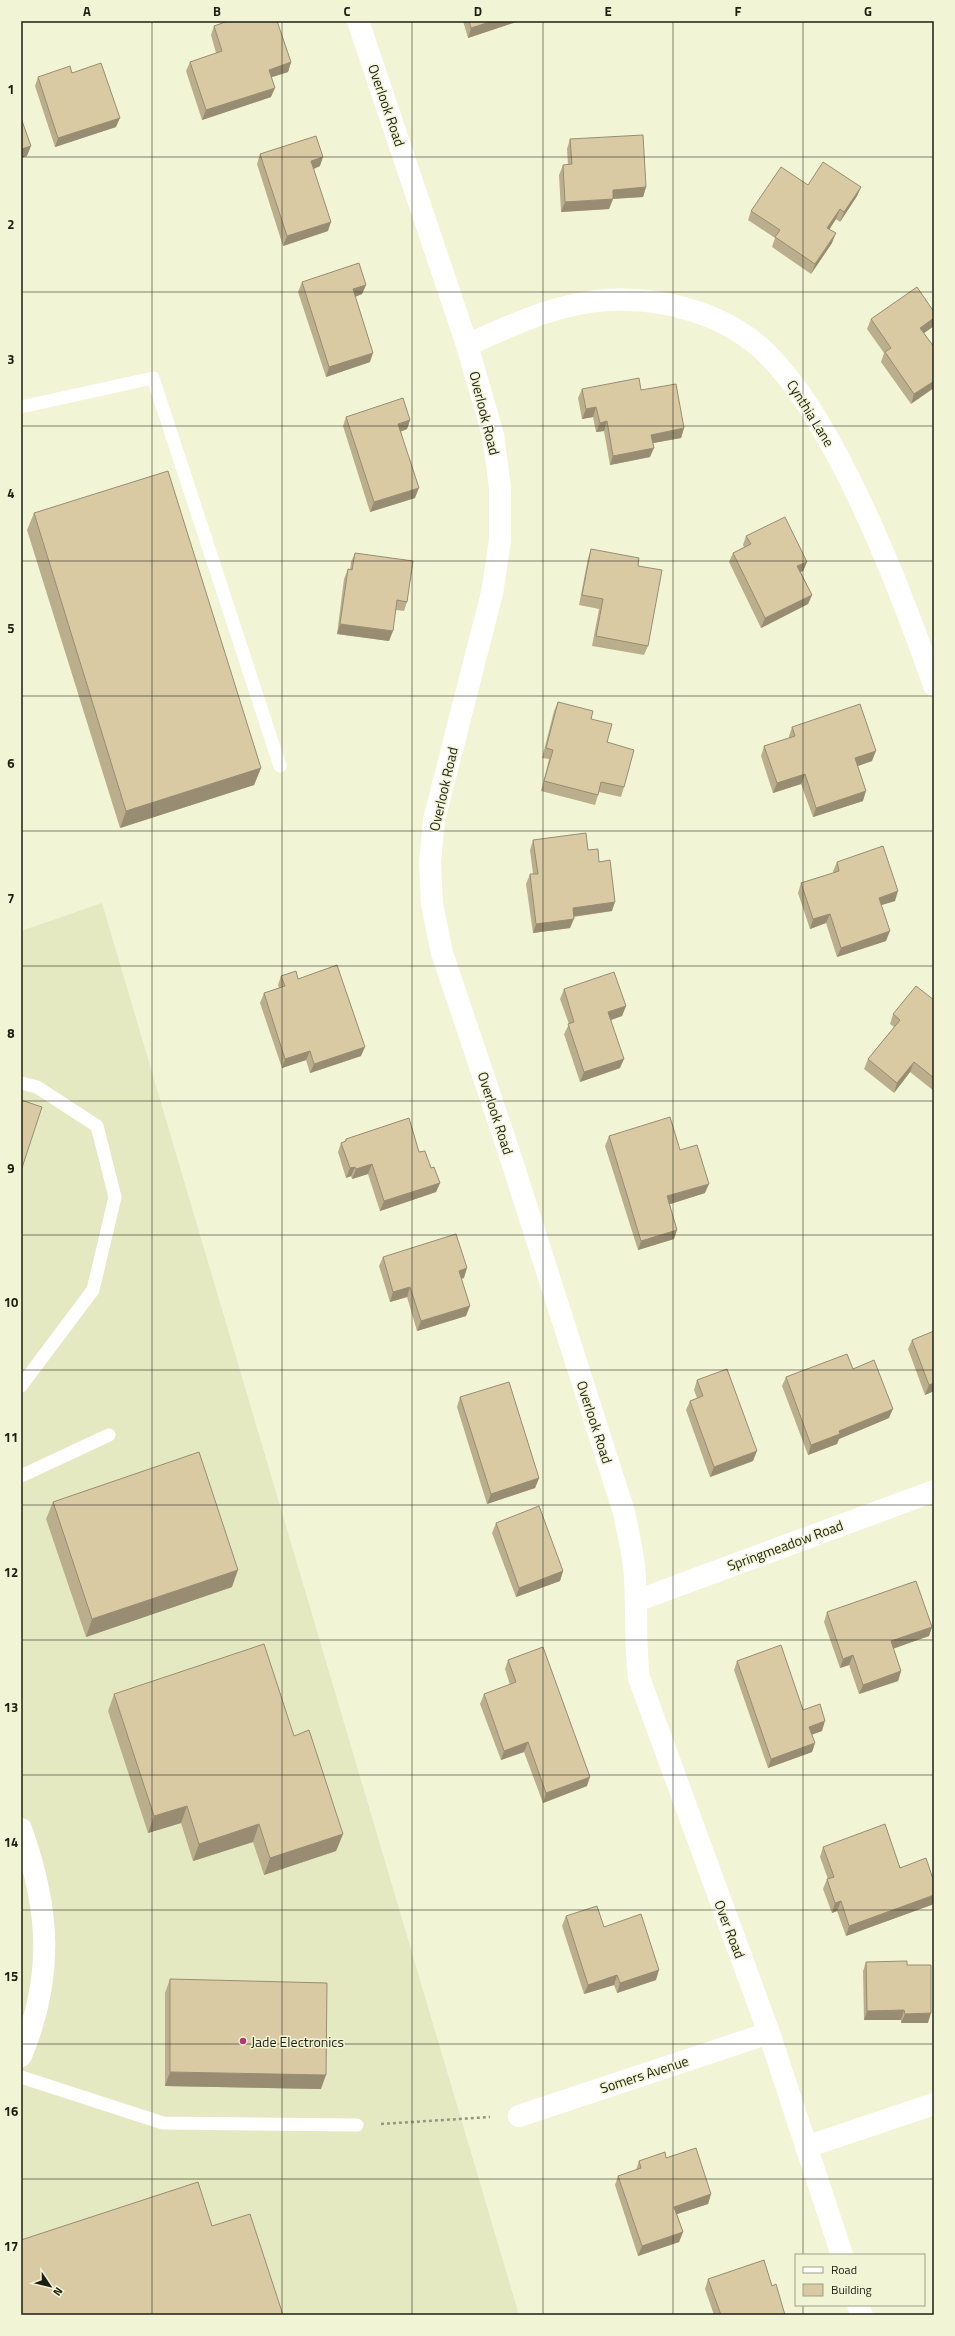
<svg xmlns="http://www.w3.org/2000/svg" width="955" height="2336" font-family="'Titillium Web',sans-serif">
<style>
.built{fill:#e5e9c2}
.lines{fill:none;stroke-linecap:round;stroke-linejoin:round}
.path{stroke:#959780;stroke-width:2.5;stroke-dasharray:3 3;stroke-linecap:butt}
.lane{stroke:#fff;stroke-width:13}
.street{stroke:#fff;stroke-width:22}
.wall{fill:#bbae8d}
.shaded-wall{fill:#988d73}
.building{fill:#d9caa4;stroke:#988d73}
.grid{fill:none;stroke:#1d1f13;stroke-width:1;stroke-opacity:0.55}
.poi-dot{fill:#b7347b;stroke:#f2f5d5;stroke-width:1.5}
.labels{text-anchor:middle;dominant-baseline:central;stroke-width:3;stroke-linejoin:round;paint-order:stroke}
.street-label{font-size:14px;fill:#1d1f13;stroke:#f2f5d5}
.poi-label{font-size:14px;fill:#1d1f13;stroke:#f2f5d5;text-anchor:start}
.neatline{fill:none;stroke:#1d1f13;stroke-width:1.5}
.grid-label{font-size:13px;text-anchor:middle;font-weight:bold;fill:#1d1f13}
</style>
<rect width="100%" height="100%" fill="#f2f5d5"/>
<!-- built -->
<path class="built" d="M102,903l417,1412h-498v-1384z"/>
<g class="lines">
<!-- path -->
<path class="path" d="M381,2124l109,-7"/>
<!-- lane -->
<path class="lane" d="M21,407l132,-29 127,388
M21,1083l16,4 60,39 18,71 -22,93 -72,96
M21,1476l88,-41
M21,2077l142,46 194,2"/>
<!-- street -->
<path class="street" d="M358,21l109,324 26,90 7,52v54l-8,52 -58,227 -4,42 2,42 10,49 66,196 116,363c3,17 8,36 10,54 4,37 0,75 5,112l130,355 73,222
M467,345c45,-20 93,-43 142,-45 53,-3 113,13 153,49 36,34 61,79 84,123 35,69 62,140 88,213
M636,1601l298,-110
M21,1829c29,81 33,147 0,227
M519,2116l250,-83
M806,2147l128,-43
M858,2305l4,10"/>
</g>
<!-- wall -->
<path class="wall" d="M463,21h56l-51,17z
M214,26l77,36 -3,10 -16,5 -1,20 -69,23 -16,-49 4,-9 26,-9 -5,-18z
M72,73l44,54 -61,20 -20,-61 3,-9z
M570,139l76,48 -3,10 -30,2 -4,10 -48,3 -2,-37 4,-10h5l-1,-16z
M260,154l60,12 -6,3 14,62 -45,15 -26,-82z
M808,185l53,2 -4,9 -17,26 -4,-3 -7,10 3,14 -21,31 -39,-27 3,-9 -27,-18 3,-9z
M302,282l64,3 -4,9 -7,3 15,65 -44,15 -28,-85z
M934,312v14l-10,7 10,14 -23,57 -30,-42 3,-9 -17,-24 4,-10z
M582,389l59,1 43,38 -3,10 -28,5 -3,14 -40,8 -6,-34 -8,1 -3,-15 -11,2 -4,-21z
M346,417l64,3 -3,9 -6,2 14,67 -45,14 -27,-86z
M34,513l227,255 -7,17 -134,43 -93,-298z
M746,536l61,26 -4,9 -2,1 11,23 -4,9 -47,24 -32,-66 4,-9 11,-6 -1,-2z
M591,549l47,17 10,80 -4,9 -52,-9 7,-37 -20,-4 9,-47z
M355,553l52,49 -3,9 -8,-1 -7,31 -52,-7 7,-55 4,-10 2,1 1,-8z
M558,702l33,17 16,23 17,45 -3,10 -22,-5 -4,13 -54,-14 8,-32 -7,-1 12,-47z
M792,727l80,34 -14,5 5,35 -50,16 -12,-33 -28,9 -12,-37 3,-10 25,-8v-2z
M533,840l55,10 11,12 13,49 -38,6 -4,11 -37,5 -7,-49 4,-10h3l-3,-24z
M837,862l58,39 -14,4 5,36 -49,16 -11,-34 -16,6 -12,-36 3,-10 32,-10v-2z
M281,976l17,3 63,77 -51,17 -4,-13 -24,8 -22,-65 4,-10 15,-5 -1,-3z
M564,989l62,17 -4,10 -11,4 9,48 -40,14 -16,-48 5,-10 -9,-25z
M934,1000v91l-24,-19 -16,21 -30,-24 4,-10 26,-32 -4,-3 3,-10z
M609,1136l71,14 25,43 -35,11 4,35 -36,11 -33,-104z
M346,1139l73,13 21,31 -4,9 -56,19 -12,-37 -16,5 -1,-3 -5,2 -8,-26 3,-9 4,-2z
M383,1257l81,21 -3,1 5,37 -49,15 -10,-34 -17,5 -11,-36z
M912,1340l22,51 -9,4 -17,-46z
M853,1369l36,49 -50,21 -2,5 -29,11 -26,-69 4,-9z
M697,1380l56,81 -43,16 -24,-67 4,-9 7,-3 -3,-8z
M460,1397l79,81 -4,10 -48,16 -30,-97z
M53,1502l179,85 -146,50 -40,-118z
M496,1523l67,48 -3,10 -44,16 -24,-64z
M827,1612l105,15 -3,9 -36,12 8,23 -3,10 -39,13 -10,-29 -9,3 -16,-46z
M508,1660l79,126 -44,17 -19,-51 -23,8 -21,-56 4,-10 26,-9 -5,-16z
M737,1661l66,49 19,21 -10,3 3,9 -3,9 -44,16 -34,-98z
M114,1694l180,42 49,98 -7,17 -72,24 -11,-33 -60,19 -12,-38 -33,10 -40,-122z
M823,1847l77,21 34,14v22l-88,32 -9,-25 -5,2 -9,-24 4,-10h1l-8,-22z
M566,1916l38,11 52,53 -39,13 -3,-8 -30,9 -22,-68z
M866,1962l41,3 21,58h-27v-3h-37l-1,-49z
M170,1979l151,110 -156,-3v-93z
M666,2158l45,36 -3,10 -31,10 6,18 -4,10 -41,14 -23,-71 3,-9 18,-6 3,-9z
M708,2279l64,7 13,29h-71l-9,-26z"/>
<!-- shaded-wall -->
<path class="shaded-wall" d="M493,21h26l-51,17 3,-10z
M291,62l-3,10 -22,7 3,-9z
M275,88l-4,9 -69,23 4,-10z
M120,118l-4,9 -61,20 3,-9z
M31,146l-4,10 -6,2v-9z
M323,157l-3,9 -12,5 3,-10z
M646,187l-3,10 -34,2 4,-9z
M861,187l-4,9 -17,26 4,-10z
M613,199l-4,10 -48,3 4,-10z
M840,209l-4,10 -12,19 3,-10z
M331,222l-3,9 -45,15 4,-10z
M836,233l-4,10 -21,31 4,-10z
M366,285l-4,9 -13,5 4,-10z
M934,318v8l-17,12 3,-10z
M373,353l-3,9 -44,15 3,-10z
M934,381v7l-23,16 3,-10z
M596,407l-3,10 -11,2 4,-10z
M410,420l-3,9 -12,5 3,-10z
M607,421l-3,10 -8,1 4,-9z
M684,428l-3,10 -33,6 3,-9z
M654,448l-4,9 -40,8 3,-9z
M419,488l-4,10 -45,14 4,-10z
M807,562l-4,9 -9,4 3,-9z
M812,595l-4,9 -47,24 4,-10z
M340,624l53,7 -4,10 -52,-7z
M876,751l-4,10 -20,7 3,-10z
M261,768l-7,17 -134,43 6,-17z
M805,774l-4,10 -28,9 4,-10z
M866,791l-3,10 -50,16 3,-9z
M898,891l-3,10 -20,6 4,-9z
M615,902l-3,9 -43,6 4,-9z
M830,914l-4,9 -16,6 3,-10z
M574,919l-4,9 -37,5 3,-9z
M890,931l-4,10 -49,16 4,-9z
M626,1006l-4,10 -17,6 3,-10z
M365,1047l-4,9 -51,17 4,-9z
M310,1051l-4,9 -24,8 3,-9z
M624,1059l-4,9 -40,14 4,-10z
M914,1062l-4,10 -16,21 3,-10z
M372,1164l-4,10 -16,5 4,-10z
M355,1167l-4,9 -5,2 4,-10z
M440,1183l-4,9 -56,19 4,-10z
M709,1184l-4,9 -41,13 3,-10z
M677,1230l-3,9 -36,11 3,-9z
M467,1268l-3,10 -9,2 4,-9z
M410,1287l-3,10 -17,5 3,-10z
M470,1306l-4,10 -49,15 4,-10z
M934,1383v8l-9,4 4,-10z
M893,1409l-4,9 -50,21 -2,5 -29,11 3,-10 28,-14z
M757,1451l-4,10 -43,16 4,-10z
M539,1478l-4,10 -48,16 4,-10z
M238,1570l-6,17 -146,50 6,-18z
M563,1571l-3,10 -44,16 3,-9z
M932,1627l-3,9 -42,15 4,-10z
M853,1655l-4,10 -9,3 3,-9z
M901,1671l-3,10 -39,13 4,-9z
M825,1721l-3,10 -16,6 3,-10z
M528,1742l-4,10 -23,8 3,-9z
M815,1743l-3,9 -44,16 3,-9z
M590,1777l-3,9 -44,17 3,-10z
M187,1806l-6,17 -33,10 6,-17z
M259,1824l-6,18 -60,19 6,-17z
M343,1834l-7,17 -72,24 6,-17z
M934,1895v9l-88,32 3,-10z
M841,1901l-4,10 -5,2 3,-10z
M659,1970l-3,10 -39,13 3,-10z
M617,1975l-3,10 -30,9 4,-9z
M904,2010l-3,10h-37l3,-9z
M931,2013l-3,10h-27l4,-9z
M170,2072l156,3 -5,14 -156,-3z
M711,2194l-3,10 -37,12 3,-9z
M683,2232l-4,10 -41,14 4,-10z"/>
<!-- building -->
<path class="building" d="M228,21h49l14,41 -22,8 6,18 -69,22 -16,-48 32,-11 -8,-25z
M469,21h24l-22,7z
M101,63l19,55 -62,20 -20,-61 32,-11 2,7z
M21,118l10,28 -10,3z
M643,135l3,52 -33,3v9l-48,3 -2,-37 9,-1 -2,-25z
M316,136l7,21 -12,4 20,61 -44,14 -27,-82z
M823,162l38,25 -17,25 -4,-3 -13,19 9,5 -21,31 -40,-27 5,-7 -29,-19 30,-44 27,18z
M359,263l7,22 -13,4 20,64 -44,14 -27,-85z
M917,287l17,25v6l-14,10 14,19v34l-20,13 -29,-42 6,-4 -20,-29z
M639,378l2,12 35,-6 8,44 -33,7 3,13 -41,8 -6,-35 -7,2 -4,-16 -10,2 -4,-20z
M403,398l7,22 -12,4 21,64 -45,14 -28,-85z
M168,471l93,297 -135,43 -92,-298z
M785,517l22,45 -10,4 15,29 -47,23 -32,-65 18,-9 -5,-8z
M591,549l48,9 -1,8 24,4 -14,76 -52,-10 7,-37 -21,-4z
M355,553l58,8 -6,41 -10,-2 -4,31 -53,-7 8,-55 4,1z
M558,702l35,9 -2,8 21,5 -5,18 27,8 -10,37 -23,-5 -3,13 -54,-14 9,-31 -7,-2z
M860,704l16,47 -21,7 11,33 -50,17 -11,-34 -28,9 -13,-37 31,-10 -3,-9z
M586,833l2,17 10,-1 1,13 11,-2 5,42 -42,6 1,11 -38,5 -6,-50h8l-5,-34z
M883,846l15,45 -19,7 11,33 -49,17 -11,-34 -17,5 -12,-36 38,-12 -2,-9z
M337,965l28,82 -51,17 -4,-13 -25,8 -21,-66 21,-7 -4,-10 15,-5 2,8z
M614,972l12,34 -18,6 16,47 -40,13 -16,-48 6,-2 -10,-33z
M916,986l18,14v78l-20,-16 -17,21 -29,-24 32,-39 -7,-6z
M21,1100l21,7 -21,64z
M670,1117l10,33 17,-5 12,39 -42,12 10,34 -36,11 -32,-105z
M409,1118l10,34 6,-1 6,17 3,-1 6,16 -56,18 -12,-37 -16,5 -1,-2 -5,1 -9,-25 5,-2v-2z
M456,1234l11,34 -8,3 11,35 -49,15 -11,-34 -17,5 -10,-35z
M934,1331v52l-5,2 -17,-45z
M847,1354l6,15 21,-9 19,49 -54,22 1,3 -29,11 -25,-68z
M727,1369l30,82 -43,16 -24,-66 13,-5 -6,-16z
M509,1382l30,96 -48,16 -31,-97z
M199,1452l39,118 -146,49 -39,-117z
M539,1506l24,65 -44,17 -23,-65z
M916,1581l16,46 -41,14 10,30 -38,14 -10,-30 -10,4 -16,-47z
M264,1644l30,92 15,-6 34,104 -73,24 -11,-34 -60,20 -12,-38 -33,10 -40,-122z
M781,1645l22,65 17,-6 5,17 -16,6 6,16 -44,16 -34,-98z
M543,1647l47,130 -44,16 -18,-51 -24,9 -20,-57 32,-12 -8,-22z
M885,1824l15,44 26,-10 8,24v13l-85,31 -8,-25 -6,2 -8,-24 7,-2 -11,-30z
M597,1906l7,21 37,-13 18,56 -39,13 -3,-8 -29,10 -22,-69z
M907,1961v4h24v48l-26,1 -1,-4 -37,1 -1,-49z
M170,1979l157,4 -1,92 -156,-3z
M696,2148l15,46 -37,13 9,25 -41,14 -24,-70 23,-8 -2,-7 26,-9 1,6z
M198,2182l14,44 38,-12 33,101h-262v-75z
M764,2260l8,26 4,-2 9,31h-64l-13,-36z"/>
<!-- grid -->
<path class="grid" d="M152,21v2294M282,21v2294M412,21v2294M543,21v2294M673,21v2294M803,21v2234M21,157h913M21,292h913M21,426h913M21,561h913M21,696h913M21,831h913M21,966h913M21,1101h913M21,1235h913M21,1370h913M21,1505h913M21,1640h913M21,1775h913M21,1910h913M21,2044h913M21,2179h913M803,2305v10"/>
<!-- markers -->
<circle class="poi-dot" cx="243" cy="2041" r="4"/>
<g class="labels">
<!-- street labels -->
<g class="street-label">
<text transform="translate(387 105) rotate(71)">Overlook Road</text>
<text transform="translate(485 413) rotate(76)">Overlook Road</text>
<text transform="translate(811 413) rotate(58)">Cynthia Lane</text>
<text transform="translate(443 789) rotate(-77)">Overlook Road</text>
<text transform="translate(496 1113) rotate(72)">Overlook Road</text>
<text transform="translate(595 1422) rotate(72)">Overlook Road</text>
<text transform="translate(785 1545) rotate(-20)">Springmeadow Road</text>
<text transform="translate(730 1929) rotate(69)">Over Road</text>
<text transform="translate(644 2074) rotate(-18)">Somers Avenue</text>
</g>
<!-- poi labels -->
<g class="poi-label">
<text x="251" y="2041">Jade Electronics</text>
</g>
</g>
<!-- border -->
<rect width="955" height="2336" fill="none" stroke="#f2f5d5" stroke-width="44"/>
<!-- legend -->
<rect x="795" y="2254" width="130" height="52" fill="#f2f5d5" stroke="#9d9f87"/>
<rect x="803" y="2267" width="20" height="6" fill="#ffffff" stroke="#9d9f87"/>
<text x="831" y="2274" font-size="12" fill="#1d1f13">Road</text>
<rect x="803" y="2284" width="20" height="12" fill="#d9caa4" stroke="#9d9f87"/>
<text x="831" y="2294" font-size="12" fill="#1d1f13">Building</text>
<!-- north arrow -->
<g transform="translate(50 2286) rotate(125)" stroke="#f2f5d5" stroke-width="3" paint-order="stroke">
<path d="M0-3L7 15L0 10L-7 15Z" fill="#1d1f13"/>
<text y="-6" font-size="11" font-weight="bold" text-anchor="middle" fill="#1d1f13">N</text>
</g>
<rect x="22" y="22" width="911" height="2292" class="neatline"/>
<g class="grid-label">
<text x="87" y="16">A</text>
<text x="217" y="16">B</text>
<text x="347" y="16">C</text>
<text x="478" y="16">D</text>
<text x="608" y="16">E</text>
<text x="738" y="16">F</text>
<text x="868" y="16">G</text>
<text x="11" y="94">1</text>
<text x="11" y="229">2</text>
<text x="11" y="364">3</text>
<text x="11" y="498">4</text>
<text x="11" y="633">5</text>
<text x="11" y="768">6</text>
<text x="11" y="903">7</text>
<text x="11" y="1038">8</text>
<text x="11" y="1173">9</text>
<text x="11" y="1307">10</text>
<text x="11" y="1442">11</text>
<text x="11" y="1577">12</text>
<text x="11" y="1712">13</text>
<text x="11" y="1847">14</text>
<text x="11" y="1981">15</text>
<text x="11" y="2116">16</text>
<text x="11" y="2251">17</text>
</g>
</svg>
